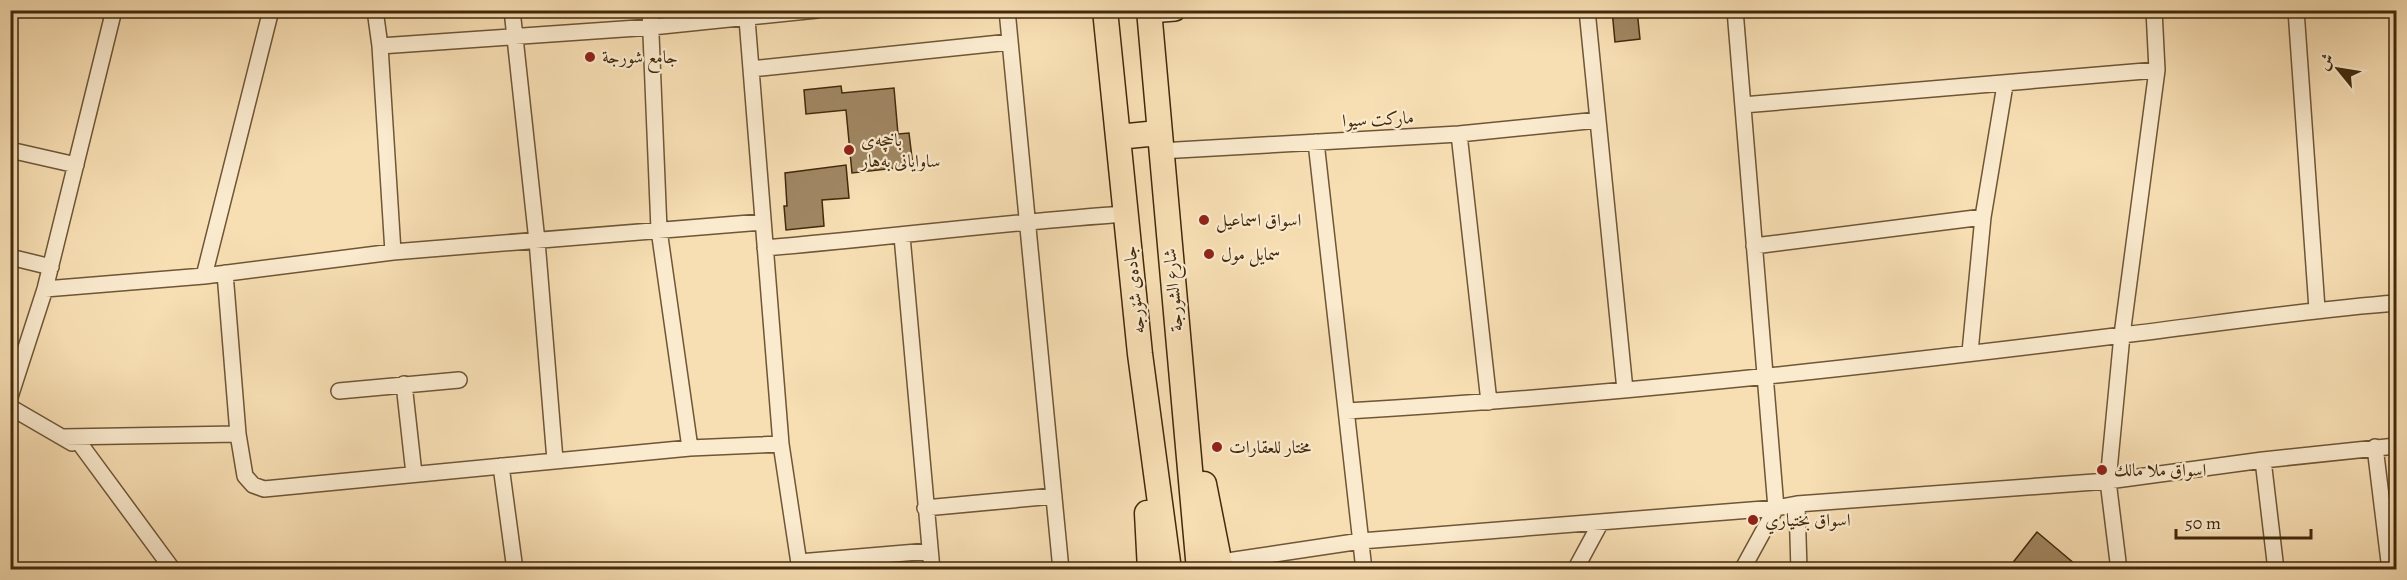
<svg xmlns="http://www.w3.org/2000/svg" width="2407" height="580" font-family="Alegreya,Amiri,serif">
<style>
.building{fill:#a08763;stroke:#42290c;stroke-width:1.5}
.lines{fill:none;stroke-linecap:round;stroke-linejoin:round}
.street-casing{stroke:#6f5636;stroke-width:18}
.secondary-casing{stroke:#42290c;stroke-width:24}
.primary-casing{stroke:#42290c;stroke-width:27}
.street{stroke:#faeace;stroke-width:15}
.secondary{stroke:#faeace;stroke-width:21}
.primary{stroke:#f7deb3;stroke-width:24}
.poi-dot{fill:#8f2418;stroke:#faeace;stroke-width:2}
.labels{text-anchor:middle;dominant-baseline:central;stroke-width:4.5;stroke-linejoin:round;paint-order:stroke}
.poi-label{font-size:18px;fill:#42290c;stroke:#faeace;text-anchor:start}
.street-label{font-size:18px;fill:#42290c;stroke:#faeace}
</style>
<rect width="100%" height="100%" fill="#f7deb3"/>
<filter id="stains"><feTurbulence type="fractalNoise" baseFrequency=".00333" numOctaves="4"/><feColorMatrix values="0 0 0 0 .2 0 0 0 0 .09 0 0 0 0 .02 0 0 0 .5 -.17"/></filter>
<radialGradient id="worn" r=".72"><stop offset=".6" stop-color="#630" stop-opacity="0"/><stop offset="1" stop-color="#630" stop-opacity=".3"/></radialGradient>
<!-- building -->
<path class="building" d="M1612,10h25l3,29 -25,3z
M841,86l1,7 52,-5 4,46 11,-1 4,33 -61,7 -6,-63 -40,4 -2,-24z
M846,165l3,33 -27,2 2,26 -38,4 -2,-24h3l-2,-33z
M2037,532l45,38h-75z"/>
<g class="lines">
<defs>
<path id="street" d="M375,10l5,36 13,206
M512,10l25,231 18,219
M650,10l9,220 31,218
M1007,10l54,560
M1587,10l38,380
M1735,10l41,498 -34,62
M2296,10l21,299
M747,19l34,425 19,126
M380,46l272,-19 165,-17
M751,69l259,-27
M1743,105l414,-35
M1459,134l30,268
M1316,142l48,428
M10,150l66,15
M1160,151l299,-17 139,-14
M902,236l30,334
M1754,246l229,-29
M765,248c120,-10 240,-26 361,-34
M10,257l41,10
M225,273l13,161 7,42 8,9 11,4 426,-41 91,-4
M204,276l67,-266
M45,289l159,-13 189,-24 369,-30
M1970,352l13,-135 22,-132
M404,384l10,90
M339,391l120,-11
M10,397l35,-108 69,-279
M10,407l62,36
M1347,411c259,-15 518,-44 776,-76 91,-11 182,-25 273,-32
M63,437l175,-3
M75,437l98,133
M2375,447l15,123
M2263,460l13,110
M501,466l14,104
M1797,504l2,66
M925,508l129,-12
M799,562l130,-11
M1221,562l140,-21 415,-33 21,-4 311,-23 155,-21 133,-14
M1575,570l26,-48
M2119,570l-11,-89 14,-146 35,-265 -3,-60"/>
<path id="secondary" d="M1149,12l26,-2"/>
<path id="primary" d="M1105,10l35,344 29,216
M1149,10l50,560
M1118,137l40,-4
M1204,484l17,86
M1147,513l3,57"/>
</defs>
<!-- street casing -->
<use href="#street" class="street-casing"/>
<!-- secondary casing -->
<use href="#secondary" class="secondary-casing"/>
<!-- primary casing -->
<use href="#primary" class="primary-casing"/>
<!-- street -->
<use href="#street" class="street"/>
<!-- secondary -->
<use href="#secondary" class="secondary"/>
<!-- primary -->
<use href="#primary" class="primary"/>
</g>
<!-- markers -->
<g class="poi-dot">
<circle cx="590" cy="57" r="6"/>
<circle cx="849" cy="150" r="6"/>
<circle cx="1204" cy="220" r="6"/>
<circle cx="1209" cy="254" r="6"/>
<circle cx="1217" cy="447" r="6"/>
<circle cx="2102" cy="470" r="6"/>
<circle cx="1753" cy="520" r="6"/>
</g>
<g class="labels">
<!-- poi labels -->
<g class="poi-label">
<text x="602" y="57">جامع شورجة</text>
<text x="861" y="140">باخچەی<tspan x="861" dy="21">ساوایانی بەهار</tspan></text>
<text x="1216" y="220">اسواق اسماعيل</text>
<text x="1221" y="254">سمايل مول</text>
<text x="1229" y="447">مختار للعقارات</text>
<text x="2114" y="470">اسواق ملا مالك</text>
<text x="1765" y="520">اسواق بختياري</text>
</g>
<!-- street labels -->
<g class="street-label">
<text transform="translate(1378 119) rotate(-3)">مارکت سیوا</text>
<text transform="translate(1134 290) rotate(-96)">جادەی شۆرجە</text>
<text transform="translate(1173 290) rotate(-95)">شارع الشورجة</text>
</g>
</g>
<!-- margin -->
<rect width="2407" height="580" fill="none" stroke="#f7deb3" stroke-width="36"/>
<rect x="12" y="12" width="2383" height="556" fill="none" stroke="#42290c" stroke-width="3"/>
<rect x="18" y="18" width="2371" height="544" fill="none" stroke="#42290c" stroke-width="1.5"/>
<!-- north arrow -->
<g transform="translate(2338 69) rotate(300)" stroke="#faeace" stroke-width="4.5" paint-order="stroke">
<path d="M0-4.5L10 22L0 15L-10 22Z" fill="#42290c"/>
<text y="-9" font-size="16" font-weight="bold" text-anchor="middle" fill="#42290c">ش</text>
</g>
<!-- scale -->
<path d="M2176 529v9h135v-9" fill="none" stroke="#42290c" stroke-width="3"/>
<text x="2185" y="529" font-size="18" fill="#42290c" stroke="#faeace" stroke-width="4.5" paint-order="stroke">50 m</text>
<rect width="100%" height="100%" filter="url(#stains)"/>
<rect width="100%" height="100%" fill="url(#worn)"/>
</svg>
